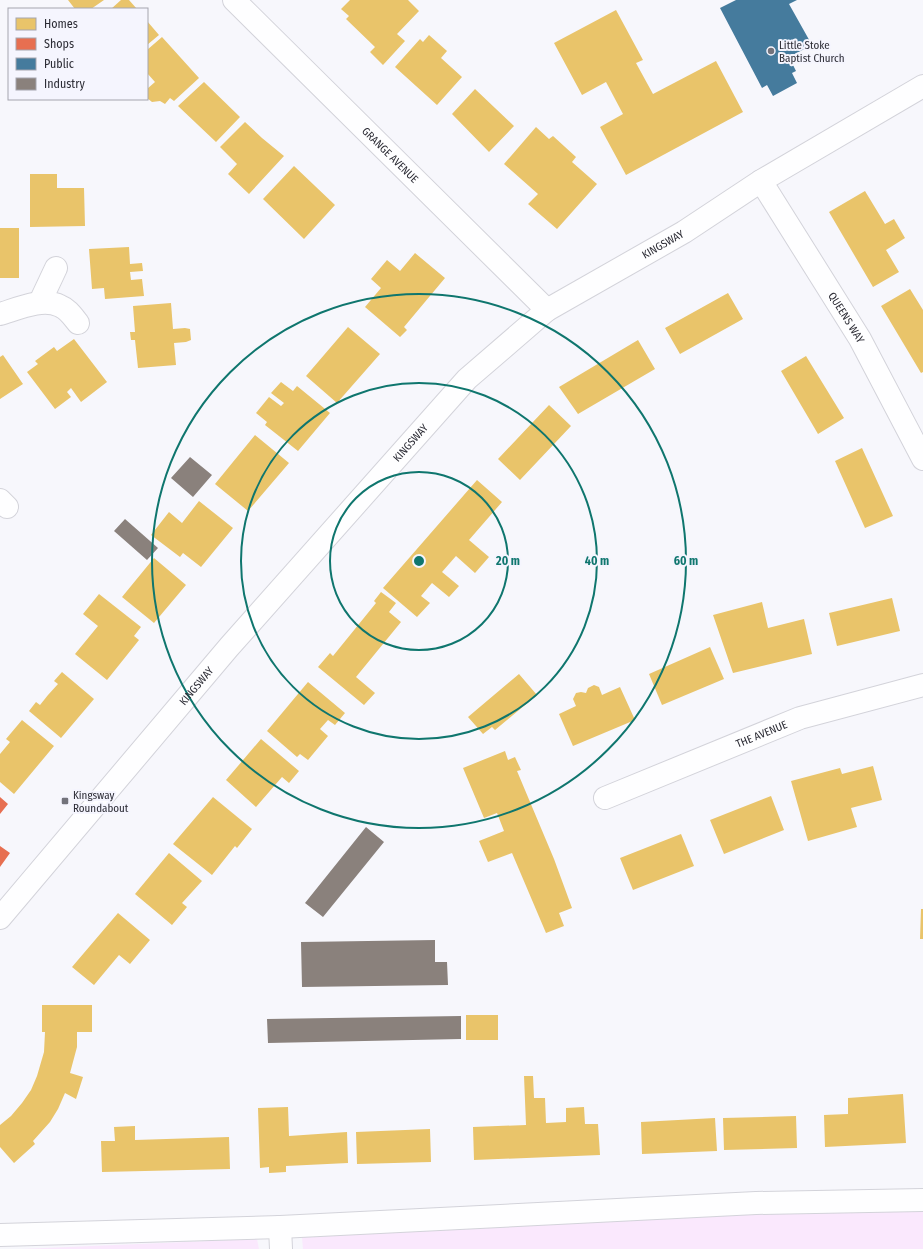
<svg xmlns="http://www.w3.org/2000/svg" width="923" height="1249" font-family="'Fira Sans Condensed',sans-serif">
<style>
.green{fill:#fae8fd}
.homes{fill:#e9c46a}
.shops{fill:#e76f51}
.public{fill:#457b9d}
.industry{fill:#8a817c}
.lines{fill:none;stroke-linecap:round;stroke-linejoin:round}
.minor-casing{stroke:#d3d3da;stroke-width:24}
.minor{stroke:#fefeff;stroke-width:22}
.ring{fill:none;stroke:#0f766e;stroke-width:2}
.poi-dot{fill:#73737b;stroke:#f5f5fe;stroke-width:1.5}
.labels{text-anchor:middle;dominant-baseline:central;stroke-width:4;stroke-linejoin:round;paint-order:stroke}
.poi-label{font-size:11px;fill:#2c2c35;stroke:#f5f5fe;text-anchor:start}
.street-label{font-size:11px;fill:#2c2c35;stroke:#f5f5fe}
.centre{fill:#0f766e;stroke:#f5f5fe;stroke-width:2}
.ring-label{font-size:12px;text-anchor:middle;font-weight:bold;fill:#0f766e;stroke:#f5f5fe;stroke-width:4;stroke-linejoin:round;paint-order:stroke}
</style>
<rect width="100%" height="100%" fill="#f7f7fc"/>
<!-- green -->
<path class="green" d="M923,1208v41h-620l-1,-12 441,-24z
M257,1239l2,10h-238z"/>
<!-- homes -->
<path class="homes" d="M68,0h36l-13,9h-16z
M121,0h8l8,9h-26z
M350,0h58l11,11 -22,23 8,7 -22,24 -13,-13 5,-5 -29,-28 3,-3 -8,-7z
M616,10l27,50 -7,3 17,31 63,-33 27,51 -117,63 -26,-48 23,-13 -17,-32 -24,13 -28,-52z
M147,21l12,14 -12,10z
M429,35l18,16 -6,7 21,19 -25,28 -42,-38 25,-28 3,3z
M162,37l37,41 -25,23 -4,-3 -5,6 -5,-3 -8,1 -5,-4v-9l8,-7 -8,-9v-23z
M204,82l36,35 -24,25 -38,-36z
M475,89l39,37 -25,26 -37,-38z
M245,122l17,16 22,18 -35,38 -21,-20 9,-10 -17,-17z
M536,127l13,12 4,-3 23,21 -4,5 25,22 -40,45 -29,-25 10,-10 -34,-30z
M294,166l41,39 -31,34 -41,-40z
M30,174h27v14h27l1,38 -55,1z
M865,191l20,33 9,-5 11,19 -19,12 13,22 -26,15 -44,-75z
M0,228h19v50h-19z
M129,247l1,17 12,-1 1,8 -13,1 1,8 11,-1 2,17 -39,3 -1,-11 -12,1 -3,-40z
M415,253l30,25 -41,49 3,3 -7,7 -35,-30 16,-19 -10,-9 16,-19 13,11z
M910,289l13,21v62l-2,1 -40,-67z
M728,293l15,26 -63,35 -15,-26z
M171,303l2,26 12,-1 5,1 1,11 -5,2 -12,1 2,22 -38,3 -3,-28h-4l-1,-8h5l-2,-26z
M348,327l32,27 -43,49 -31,-27z
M74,339l33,43 -26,20 -10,-14 -4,4 4,5 -16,12 -28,-37 11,-8 -3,-3 19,-14 3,4z
M638,340l17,29 -77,45 -19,-27z
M3,355l20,29 -23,15v-42z
M806,356l38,62 -26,16 -37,-63z
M281,382l12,9 4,-5 33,27 -32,38 -33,-26 2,-3 -11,-9 13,-16 12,9 3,-3 -13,-10z
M549,405l22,21 -51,54 -22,-21z
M255,435l34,28 -41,48 -33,-27z
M862,448l31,68 -28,12 -30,-67z
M477,480l25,22 -33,38 20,17 -14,16 -19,-17 -14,16 17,14 -10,11 -17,-14 -11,13 9,7 -13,14 -34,-29z
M199,501l34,27 -32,39 -18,-14 -3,4 -29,-22 18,-23 13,11z
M154,558l32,27 -32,38 -32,-26z
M381,592l15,11 -7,9 12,10 -45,55 19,16 -11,12 -46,-38 12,-14 3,3 43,-53 -2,-2z
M99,594l42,33 -7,9 5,4 -32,40 -32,-26 23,-28 -15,-12z
M892,598l8,33 -63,15 -8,-33z
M762,602l6,26 36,-9 8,35 -79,19 -20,-58z
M710,647l14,32 -62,26 -13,-31z
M62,672l32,27 -33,39 -32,-27 7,-9 4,3 8,-10 10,-11 -4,-3z
M519,674l18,21 -42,35 -3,-3 -9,7 -15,-17z
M308,682l37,31 -10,12 -7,-5 -8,9 8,7 -20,24 -8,-6 -3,3 -30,-26z
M594,685l5,2 3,8 18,-8 15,33 -62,26 -14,-32 17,-8 -3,-7 3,-6 5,-1 5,1 2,-5z
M22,720l32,26 -40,48 -14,-12v-28l10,-12 -4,-3z
M261,739l38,32 -10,12 -7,-6 -26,30 -30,-27z
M505,751l3,9 7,-3 6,13 -4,1 37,88 18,49 -13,5 5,13 -18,7 -34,-80 -24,9 -9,-21 25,-10 -7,-18 -13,5 -21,-50z
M873,766l9,34 -31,8 6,19 -49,14 -17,-60 49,-13 2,6z
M771,796l13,34 -60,24 -14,-34z
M213,797l39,32 -15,19 -2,-2 -23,29 -39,-31z
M681,834l13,32 -61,24 -13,-32z
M169,853l33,28 -20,22 5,4 -15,18 -37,-31z
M921,909h2v30h-3z
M118,913l32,27 -20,24 -11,-9 -25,30 -22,-18z
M42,1005h50v27h-15v15l-7,26 13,4 -7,22 -11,-6 -7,16 -8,13 -17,19 2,3 -21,19 -14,-16v-22l11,-9 11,-13 9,-13 6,-14 7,-24 1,-20h-3z
M466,1015h32v25h-32z
M524,1076h9l1,22h11l1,25 20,-1v-14l18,-1 1,17h13l2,31 -126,5 -1,-33 53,-2z
M903,1094l3,49 -81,4 -1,-32 24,-1v-16z
M288,1107l1,29 58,-4 1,31 -62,3v6l-17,1v-6l-9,1 -2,-60z
M796,1116l1,32 -73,2 -1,-32z
M715,1118l2,33 -75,3 -1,-32z
M135,1126v14l94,-3 1,32 -128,3 -1,-31h14l-1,-14z
M430,1129l1,33 -74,2 -1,-32z"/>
<!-- shops -->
<path class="shops" d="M0,797l8,7 -8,10z
M0,846l10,7 -10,14z"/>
<!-- public -->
<path class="public" d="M736,0h61l-8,4 23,41 -23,12 7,14 -4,2 5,10 -24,13 -6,-11 -5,3 -42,-80z"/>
<!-- industry -->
<path class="industry" d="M190,457l22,18 -19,22 -22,-19z
M125,519l33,29 -11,12 -33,-29z
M366,827l18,15 -61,75 -18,-14z
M435,940v22h12l1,23 -146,2 -1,-45z
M461,1016v23l-193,4 -1,-24z"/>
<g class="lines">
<defs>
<g id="minor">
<path id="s1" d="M234,0l313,310"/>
<path id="s2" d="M761,181l99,158 63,120"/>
<path d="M40,302l16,-34"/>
<path d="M0,314c17,-5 43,-17 60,-8 8,3 13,11 18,17"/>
<path d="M0,500l7,7"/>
<path id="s3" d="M605,798l195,-80 123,-33"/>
<path id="s4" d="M0,918l229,-271 238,-268 80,-69 137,-78 77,-51 162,-95"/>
<path d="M280,1227l1,22"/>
<path d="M0,1235l280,-8 476,-24 167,-3"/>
</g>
</defs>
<!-- minor casing -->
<use href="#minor" class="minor-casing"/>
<!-- minor -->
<use href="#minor" class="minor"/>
</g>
<!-- distance rings -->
<g class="ring">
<circle cx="419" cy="561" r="89"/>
<circle cx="419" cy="561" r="178"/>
<circle cx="419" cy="561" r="267"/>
</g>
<!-- markers -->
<g class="poi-dot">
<circle cx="771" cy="51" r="4"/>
<rect x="61" y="797" width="8" height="8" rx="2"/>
</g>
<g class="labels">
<!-- poi labels -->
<g class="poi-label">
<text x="779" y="45">Little Stoke<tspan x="779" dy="13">Baptist Church</tspan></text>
<text x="73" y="795">Kingsway<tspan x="73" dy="13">Roundabout</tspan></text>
</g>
<!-- street labels -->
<g class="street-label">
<text stroke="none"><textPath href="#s1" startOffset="220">GRANGE AVENUE</textPath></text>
<text stroke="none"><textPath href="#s4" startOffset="952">KINGSWAY</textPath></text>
<text stroke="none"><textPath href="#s2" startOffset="161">QUEENS WAY</textPath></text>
<text stroke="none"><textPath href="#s4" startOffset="628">KINGSWAY</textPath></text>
<text stroke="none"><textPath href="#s4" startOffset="304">KINGSWAY</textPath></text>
<text stroke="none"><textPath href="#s3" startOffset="169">THE AVENUE</textPath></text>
</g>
</g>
<circle cx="419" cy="561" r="6" class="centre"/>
<g class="ring-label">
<text x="508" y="565">20 m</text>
<text x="597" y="565">40 m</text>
<text x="686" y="565">60 m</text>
</g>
<!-- legend -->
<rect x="8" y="8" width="140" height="92" fill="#f5f5fe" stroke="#a5a5ae"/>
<rect x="16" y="18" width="20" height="12" fill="#e9c46a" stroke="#a5a5ae"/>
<text x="44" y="28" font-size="12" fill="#2c2c35">Homes</text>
<rect x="16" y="38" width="20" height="12" fill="#e76f51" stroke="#a5a5ae"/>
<text x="44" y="48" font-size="12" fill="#2c2c35">Shops</text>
<rect x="16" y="58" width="20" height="12" fill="#457b9d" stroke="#a5a5ae"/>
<text x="44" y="68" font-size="12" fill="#2c2c35">Public</text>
<rect x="16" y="78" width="20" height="12" fill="#8a817c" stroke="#a5a5ae"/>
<text x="44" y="88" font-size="12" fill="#2c2c35">Industry</text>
</svg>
